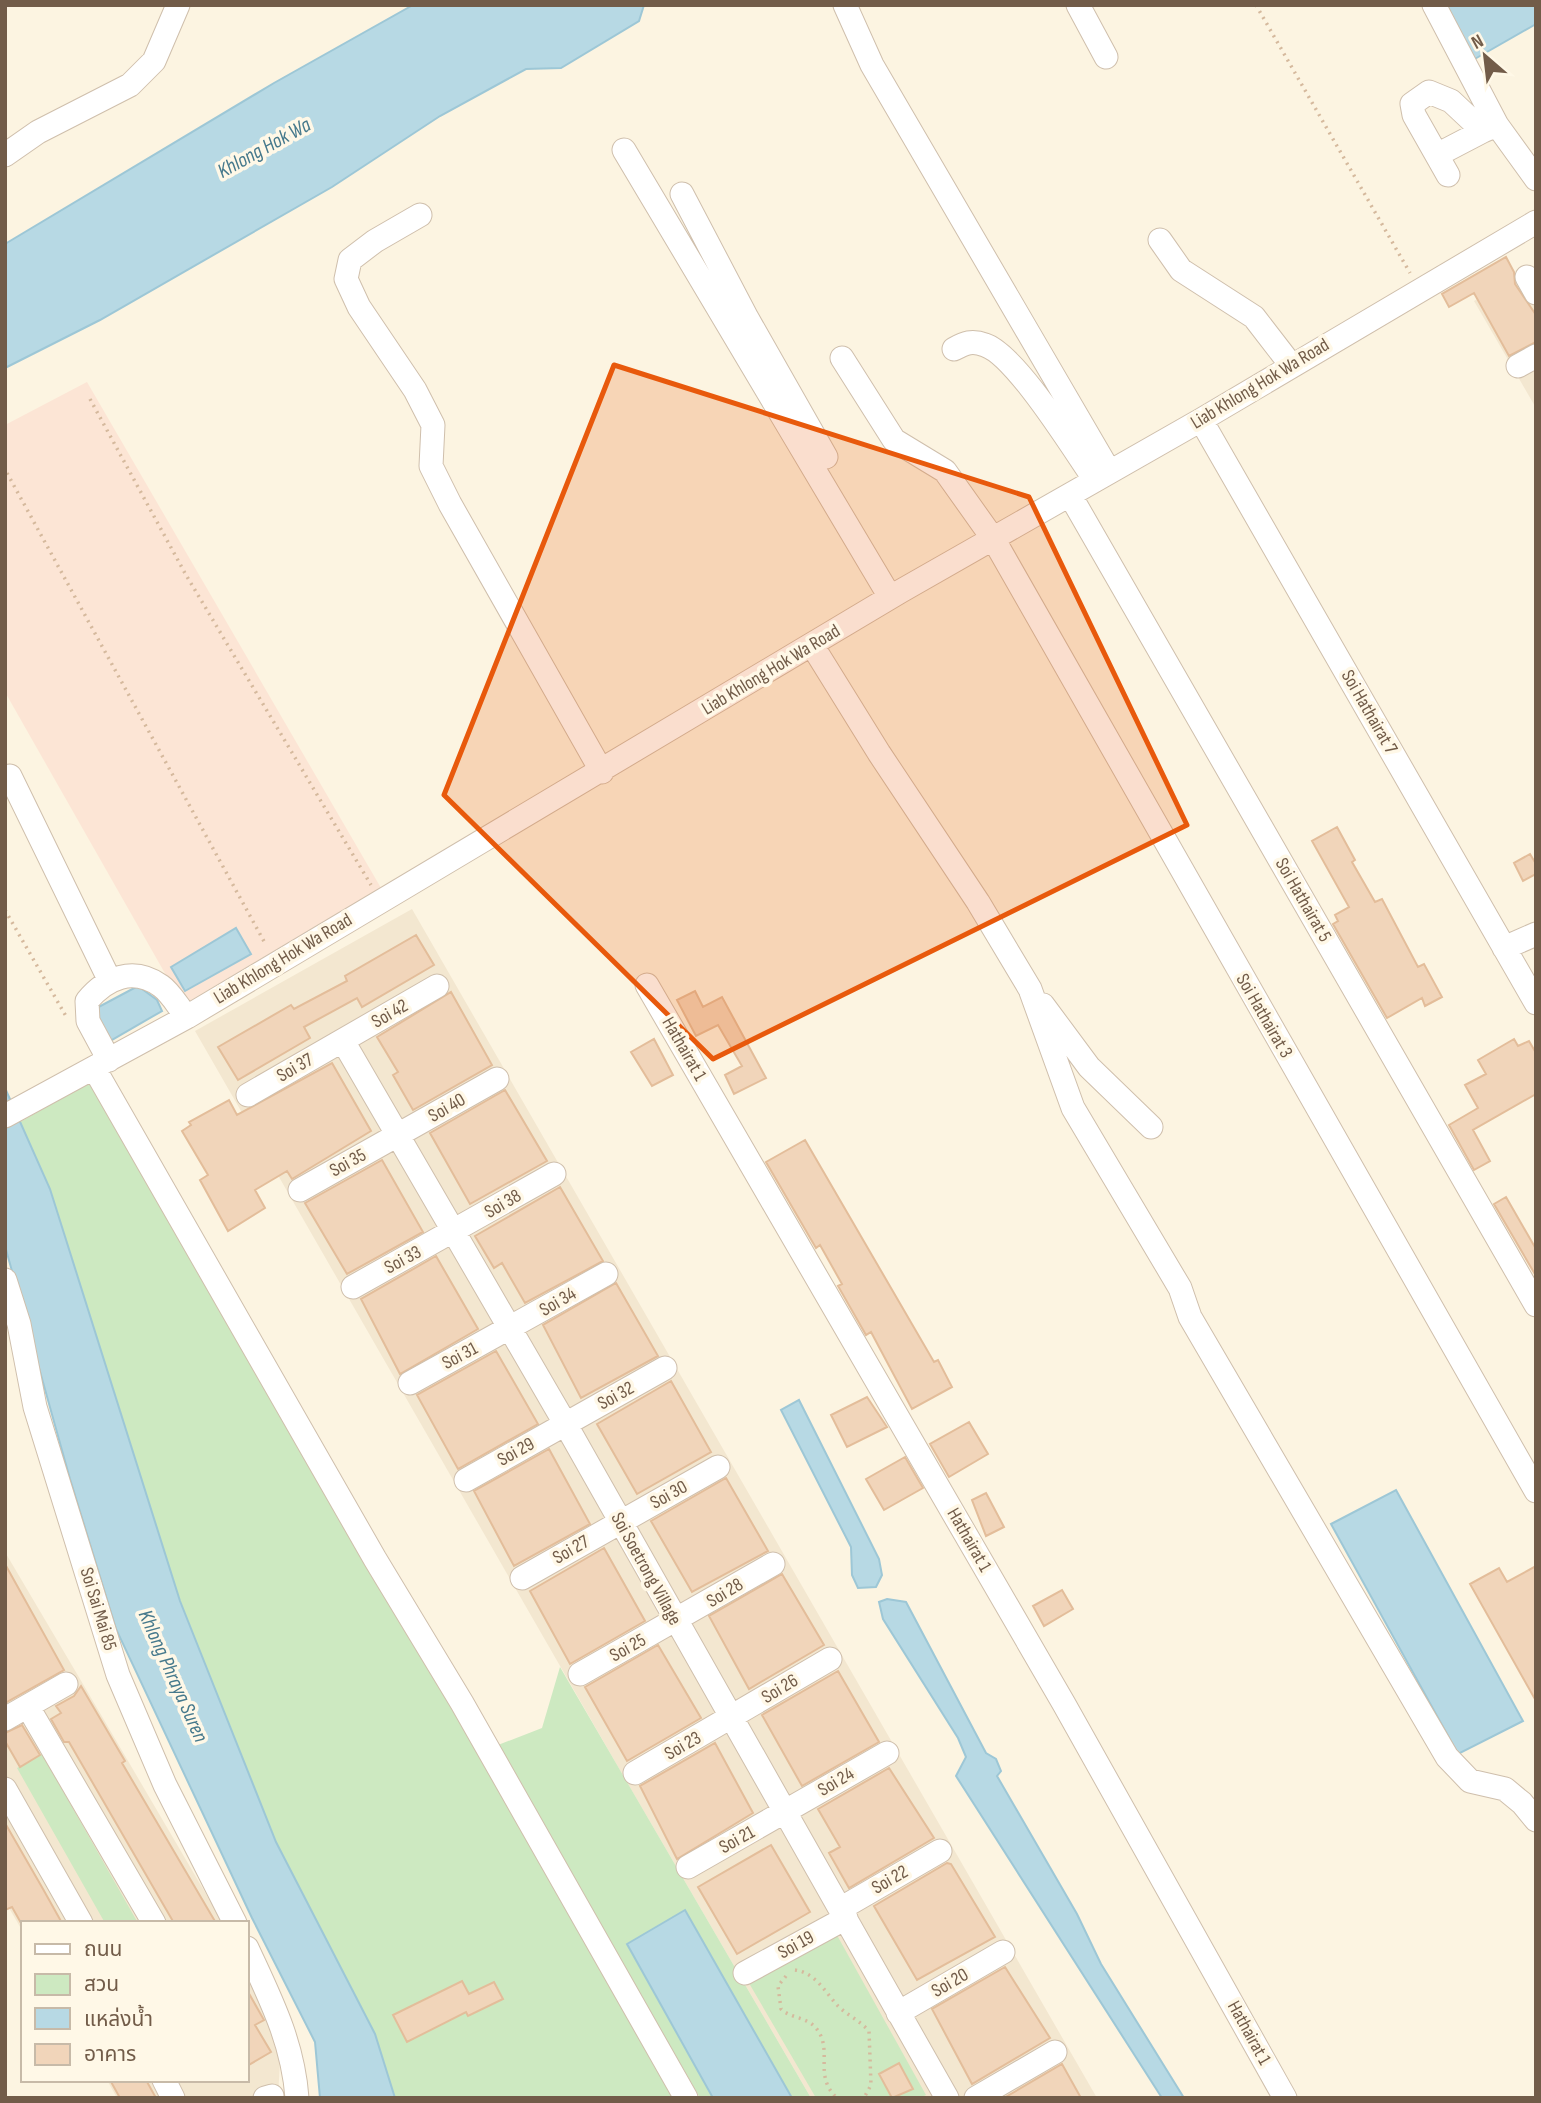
<svg xmlns="http://www.w3.org/2000/svg" width="1541" height="2103" font-family="'Sofia Sans Condensed','Noto Sans Thai',sans-serif">
<style>
.residential{fill:#f3e7d0}
.commercial{fill:#fce5d5}
.green{fill:#cde9c1}
.water{fill:#b7d9e4;stroke:#9dc7d6;stroke-width:2}
.building{fill:#f1d5ba;stroke:#e3bd9a;stroke-width:2}
.lines{fill:none;stroke-linecap:round;stroke-linejoin:round}
.minor-casing{stroke:#cfbfac;stroke-width:25}
.path{stroke:#d5b99d;stroke-width:3.5;stroke-dasharray:2 5;stroke-linecap:butt}
.minor{stroke:#fff;stroke-width:23}
.marked{fill:#e8590c;fill-opacity:0.2;stroke:#e8590c;stroke-width:5;stroke-linejoin:round}
.labels{text-anchor:middle;dominant-baseline:central;stroke-width:7;stroke-linejoin:round;paint-order:stroke}
.street-label{font-size:19px;fill:#725c49;stroke:#fff8e7}
.water-label{font-size:21px;font-style:italic;fill:#46798c;stroke:#fff8e7}
</style>
<rect width="100%" height="100%" fill="#fcf4e1"/>
<!-- residential -->
<path class="residential" d="M1536,267v141l-62,-107z
M412,909l685,1189h-286l-194,-333 -422,-734z
M5,1552l75,127 143,244h-200v9l-18,-31z
M247,1971l22,50 11,40 -2,37h-161l-10,-18h140z"/>
<!-- commercial -->
<path class="commercial" d="M87,382l294,506 -198,117 -178,-313v-267z"/>
<!-- green -->
<path class="green" d="M94,1080l583,1018h-282l-20,-64 -99,-192 -96,-241 -130,-412 -30,-67z
M560,1667l251,431h-111l-202,-353 44,-17z
M42,1754l96,169h-33l-88,-155z
M833,1928l93,167 -6,3h-104l-70,-120z"/>
<!-- water -->
<path class="water" d="M413,5h231l-5,16 -78,47 -35,1 -86,47 -108,71 -232,133 -95,48v-124l269,-161z
M1442,5h94v19l-63,36z
M236,928l15,26 -66,37 -14,-24z
M138,986l19,14 5,11 -52,30 -17,-31z
M5,1088l45,101 130,412 96,241 99,192 20,64h-75l-5,-56 -63,-124 -136,-289 -46,-150 -65,-233z
M799,1400l80,159 3,16 -6,12 -18,1 -6,-13 -1,-28 -70,-137z
M1396,1490l127,231 -65,33 -127,-230z
M887,1599l19,3 80,151 10,6 5,12 -4,5 80,138 24,50 83,134h-22l-206,-322 10,-19 -8,-19 -75,-119 -4,-17z
M685,1910l107,188h-79l-86,-154z"/>
<!-- building -->
<path class="building" d="M1506,257l8,15 1,12 21,31v27l-27,14 -35,-63 -25,14 -7,-13z
M1337,827l18,33 -3,2 23,40 7,-3 36,68 6,-3 18,33 -17,9 -3,-8 -35,20 -54,-94 5,-3 -3,-6 14,-8 -37,-66z
M1530,854l6,10v10l-13,7 -9,-18z
M416,935l18,30 -72,42 -5,-9 -53,29 6,11 -72,42 -20,-33 73,-42 3,4 53,-28 -2,-5z
M695,991l8,16 19,-10 44,81 -32,16 -9,-19 17,-9 -24,-41 -22,11 -19,-36z
M451,992l41,73 -79,45 -20,-35 5,-3 -21,-35z
M654,1039l19,36 -21,11 -21,-34z
M1514,1039l4,7 11,-5 7,12v41l-63,36 17,31 -16,9 -25,-45 29,-17 -13,-23 21,-11 -8,-14z
M332,1063l39,68 -79,48 -5,-8 -32,19 10,18 -37,23 -28,-51 8,-5 -26,-44 9,-6 -2,-3 40,-22 8,15z
M505,1090l42,71 -77,43 -40,-71z
M805,1140l129,222 4,-2 14,27 -40,22 -41,-77 -5,3 -28,-49 4,-2 -22,-39 -4,3 -50,-86z
M382,1160l41,72 -76,42 -42,-71z
M560,1187l43,74 -78,42 -23,-40 -8,5 -19,-32z
M1506,1197l30,52v27l-42,-72z
M436,1256l42,73 -78,45 -39,-75z
M616,1283l42,73 -77,42 -38,-73z
M496,1351l42,73 -80,45 -41,-74z
M671,1381l40,71 -74,42 -40,-70z
M867,1397l20,30 -40,20 -16,-32z
M969,1422l19,32 -39,23 -19,-33z
M549,1449l41,75 -76,42 -40,-75z
M905,1457l18,31 -39,22 -18,-31z
M726,1478l42,73 -76,41 -41,-71z
M986,1493l18,34 -18,9 -14,-36z
M604,1548l41,73 -75,43 -40,-73z
M5,1564l59,106 -59,33z
M1536,1566v135l-66,-117 29,-16 8,14z
M782,1574l42,71 -75,44 -40,-73z
M1062,1590l11,19 -29,17 -11,-20z
M658,1645l43,73 -74,43 -42,-74z
M838,1671l41,71 -77,44 -40,-71z
M81,1686l44,75 -3,2 94,160h-42l-105,-181h-5l-13,-23 10,-6 -5,-7 18,-10z
M22,1725l18,30 -20,12 -15,-26v-8z
M715,1743l38,70 -76,46 -37,-73z
M889,1768l45,70 -85,50 -20,-35 11,-6 -22,-38z
M5,1823l38,66 19,34h-41l-9,-16 -7,3z
M771,1845l39,67 -73,42 -39,-67z
M947,1863l4,1 44,73 -78,43 -43,-74z
M1005,1967l45,71 -78,46 -40,-75z
M462,1981l7,13 25,-12 9,17 -35,17 -2,-4 -59,30 -14,-27z
M247,1990l17,30 -9,5 16,27 -24,14z
M899,2063l14,26 -21,9 -13,-24z
M1062,2064l19,34h-77z
M110,2080h36l10,18h-36z"/>
<g class="lines">
<defs>
<path id="minor" d="M845,5l27,60 237,406
M1078,5l28,52
M1434,5l63,120 39,54
M624,150l266,447
M5,155l33,-23 92,-47 24,-24 24,-56
M1437,155l46,-24
M1448,175l-34,-60 -2,-11 17,-12 22,9 32,30 14,-6
M682,194l65,124 79,139
M420,215l-45,26 -25,19 -4,19 13,28 56,83 18,35 -2,41 19,38 152,268
M1160,240l21,30 73,47 37,48
M1527,277l9,16
M954,349c11,-6 18,-9 31,-4 31,10 89,105 110,135
M842,358l52,82 51,31 49,69 542,951
M1518,366l18,-10
M1201,420l335,583
M1070,495l466,810
M812,645l67,108 99,149 52,87 43,119 107,180 10,29 257,440 23,24 35,8 17,14 14,17
M10,776l99,203
M1504,948l32,-14
M647,985l417,719 221,394
M1043,1005l46,62 62,60
M343,1041l223,384 381,673
M109,1060l-21,-39 -1,-20c19,-23 46,-35 74,-15 10,7 18,22 26,31
M94,1068l281,491 87,144 224,395
M248,1095l189,-109
M5,1116l182,-99 714,-426 300,-171 335,-198
M300,1190l197,-111
M5,1280l14,44 16,83 83,268 47,110 70,138
M353,1287l201,-113
M410,1383l196,-109
M466,1480l199,-112
M522,1578l196,-111
M580,1674l193,-110
M28,1707l126,216
M5,1719l61,-35
M635,1773l195,-114
M5,1789l76,134
M688,1867l199,-114
M840,1909l100,-58
M247,1948c23,50 46,94 50,150
M745,1973l101,-55
M898,2013l105,-61
M164,2080l9,18
M265,2098l7,-2
M976,2098l79,-46"/>
</defs>
<!-- minor casing -->
<use href="#minor" class="minor-casing"/>
<!-- path -->
<path class="path" d="M1256,5l154,268
M90,399l96,176 185,310
M7,473l259,472
M5,910l62,108
M795,1970c21,3 30,22 43,36 9,9 21,14 31,25l2,54 -6,11 -5,2
M786,1976l-8,10 3,23c9,9 25,8 34,18 20,22 -3,48 22,71"/>
<!-- minor -->
<use href="#minor" class="minor"/>
</g>
<!-- marked area -->
<path class="marked" d="M614,365l415,132 158,328 -474,234 -269,-264z"/>
<g class="labels">
<!-- street labels -->
<g class="street-label">
<text transform="translate(1260 384) rotate(-31)">Liab Khlong Hok Wa Road</text>
<text transform="translate(771 670) rotate(-31)">Liab Khlong Hok Wa Road</text>
<text transform="translate(1369 712) rotate(60)">Soi Hathairat 7</text>
<text transform="translate(1303 900) rotate(60)">Soi Hathairat 5</text>
<text transform="translate(283 959) rotate(-31)">Liab Khlong Hok Wa Road</text>
<text transform="translate(390 1014) rotate(-30)">Soi 42</text>
<text transform="translate(1264 1016) rotate(60)">Soi Hathairat 3</text>
<text transform="translate(684 1049) rotate(60)">Hathairat 1</text>
<text transform="translate(295 1068) rotate(-30)">Soi 37</text>
<text transform="translate(447 1108) rotate(-30)">Soi 40</text>
<text transform="translate(348 1163) rotate(-29)">Soi 35</text>
<text transform="translate(503 1204) rotate(-30)">Soi 38</text>
<text transform="translate(403 1260) rotate(-28)">Soi 33</text>
<text transform="translate(558 1302) rotate(-30)">Soi 34</text>
<text transform="translate(460 1356) rotate(-28)">Soi 31</text>
<text transform="translate(616 1396) rotate(-29)">Soi 32</text>
<text transform="translate(516 1452) rotate(-29)">Soi 29</text>
<text transform="translate(669 1495) rotate(-29)">Soi 30</text>
<text transform="translate(969 1540) rotate(60)">Hathairat 1</text>
<text transform="translate(571 1550) rotate(-30)">Soi 27</text>
<text transform="translate(646 1569) rotate(61)">Soi Soetrong Village</text>
<text transform="translate(725 1593) rotate(-31)">Soi 28</text>
<text transform="translate(98 1609) rotate(73)">Soi Sai Mai 85</text>
<text transform="translate(628 1648) rotate(-29)">Soi 25</text>
<text transform="translate(780 1689) rotate(-31)">Soi 26</text>
<text transform="translate(683 1746) rotate(-30)">Soi 23</text>
<text transform="translate(836 1782) rotate(-31)">Soi 24</text>
<text transform="translate(737 1840) rotate(-29)">Soi 21</text>
<text transform="translate(890 1880) rotate(-30)">Soi 22</text>
<text transform="translate(796 1945) rotate(-29)">Soi 19</text>
<text transform="translate(950 1983) rotate(-30)">Soi 20</text>
<text transform="translate(1249 2033) rotate(61)">Hathairat 1</text>
</g>
<!-- water labels -->
<g class="water-label">
<text transform="translate(264 148) rotate(-29)">Khlong Hok Wa</text>
<text transform="translate(173 1676) rotate(66)">Khlong Phraya Suren</text>
</g>
</g>
<!-- border -->
<rect width="1541" height="2103" fill="none" stroke="#725c49" stroke-width="14"/>
<!-- legend -->
<rect x="21" y="1921" width="228" height="161" fill="#fff8e7" stroke="#c7baa8" stroke-width="2"/>
<rect x="35" y="1944" width="35" height="10" fill="#ffffff" stroke="#c7baa8" stroke-width="2"/>
<text x="84" y="1956" font-size="21" fill="#725c49">ถนน</text>
<rect x="35" y="1974" width="35" height="21" fill="#cde9c1" stroke="#c7baa8" stroke-width="2"/>
<text x="84" y="1991" font-size="21" fill="#725c49">สวน</text>
<rect x="35" y="2008" width="35" height="21" fill="#b7d9e4" stroke="#c7baa8" stroke-width="2"/>
<text x="84" y="2026" font-size="21" fill="#725c49">แหล่งน้ำ</text>
<rect x="35" y="2044" width="35" height="21" fill="#f1d5ba" stroke="#c7baa8" stroke-width="2"/>
<text x="84" y="2061" font-size="21" fill="#725c49">อาคาร</text>
<!-- north arrow -->
<g transform="translate(1485 56) rotate(332)" stroke="#fff8e7" stroke-width="5" paint-order="stroke">
<path d="M0-5L12 26L0 18L-12 26Z" fill="#725c49"/>
<text y="-10" font-size="19" font-weight="bold" text-anchor="middle" fill="#725c49">N</text>
</g>
</svg>
